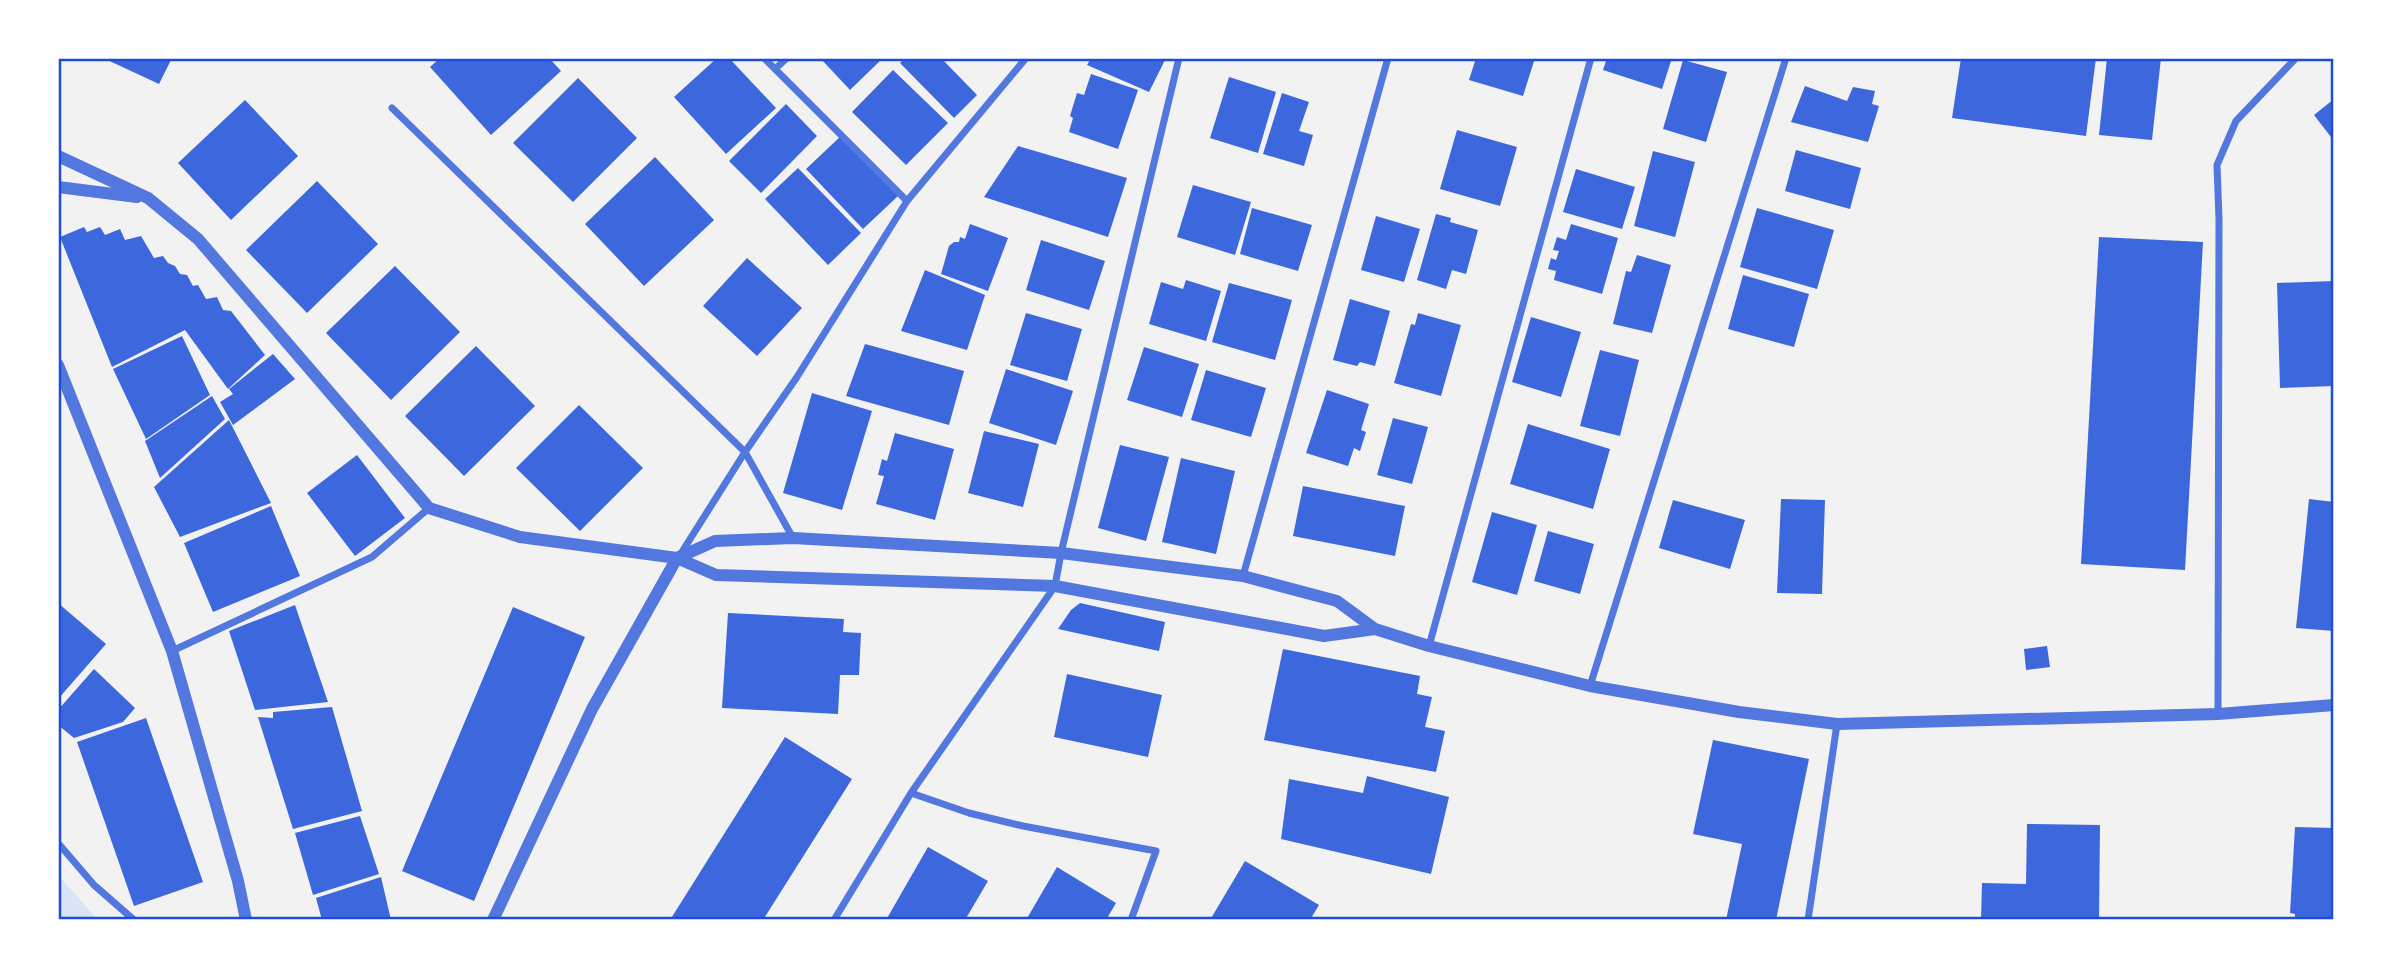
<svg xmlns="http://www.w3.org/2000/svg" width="2392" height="978" font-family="'Public Sans',sans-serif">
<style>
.green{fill:#dbe4f7}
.building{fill:#3d67dc}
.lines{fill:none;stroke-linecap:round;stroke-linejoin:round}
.minor{stroke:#5277de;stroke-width:7}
.tertiary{stroke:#5277de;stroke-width:12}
.neatline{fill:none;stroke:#1d4ed8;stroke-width:2.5}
</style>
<rect width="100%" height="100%" fill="#f2f2f2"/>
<!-- green -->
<path class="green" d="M58,875l40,45h-40z"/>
<!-- building -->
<path class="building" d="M103,58h69l-13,26z
M440,58h109l12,13 -70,64 -61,-68z
M717,58h12l47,50 -50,46 -52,-57z
M822,58h61l-33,32 -29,-31z
M905,58h36l36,37 -23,23 -54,-55z
M1091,58h75l-17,34 -62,-27z
M1476,58h59l-12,38 -54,-16z
M1607,58h65l-10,31 -59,-19z
M1961,58h135l-10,78 -134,-18z
M2107,58h54l-9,82 -53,-5z
M1683,60l44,12 -21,70 -43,-13z
M893,70l55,53 -42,42 -54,-53z
M1091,74l47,16 -20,59 -49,-17 4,-14 -3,-2 7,-23 7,2z
M1229,77l47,15 -18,61 -48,-15z
M578,78l59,60 -64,64 -60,-59z
M1805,86l42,15 6,-14 22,4 -3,13 7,2 -11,36 -77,-20z
M1282,93l27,9 -10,29 14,4 -9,31 -41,-12z
M2334,99v42l-20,-26z
M245,100l53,56 -67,64 -53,-57z
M786,104l31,32 -56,57 -32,-32z
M1457,130l60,17 -17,59 -60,-17z
M841,136l57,60 -35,33 -57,-60z
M1018,146l109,32 -19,59 -124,-40z
M1796,150l65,18 -11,41 -65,-18z
M1653,151l42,11 -20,75 -41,-11z
M655,157l59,63 -70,66 -59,-62z
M798,168l63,65 -33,32 -63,-66z
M1576,169l59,18 -13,42 -59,-17z
M317,181l61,63 -71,69 -61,-63z
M1193,185l58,17 -16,53 -58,-18z
M1252,208l60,17 -14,46 -58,-17z
M1757,208l77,22 -17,59 -77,-22z
M1436,214l15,4 -1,4 28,8 -12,44 -14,-4 -6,19 -29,-9z
M1376,216l44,13 -16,53 -43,-12z
M970,224l38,14 -20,53 -47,-17 8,-28 5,-4h5l1,-5 5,2z
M1571,224l47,14 -16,56 -48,-14 2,-9 -8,-2 3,-11 5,2 3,-9 -6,-1 4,-13 9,3z
M84,227l3,5 13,-5 5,8 15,-6 5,11 16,-4 13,22 9,-2 5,7 7,3 5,8 7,1 6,11 5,-1 8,14 11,-2 6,13 8,1 34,44 -37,34 -43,-59 -73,37 -52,-130z
M2099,237l104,5 -18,328 -104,-6z
M1041,240l64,21 -16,49 -63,-20z
M1637,255l34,10 -19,68 -39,-9 13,-53 5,1z
M747,258l55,50 -45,48 -54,-50z
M395,266l65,66 -69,68 -65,-67z
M925,270l60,25 -18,55 -66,-19z
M1743,275l66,19 -15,53 -66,-18z
M1186,280l35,11 -15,50 -57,-17 12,-42 22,7z
M2334,281v105l-54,2 -3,-105z
M1229,283l63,17 -17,60 -63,-18z
M1350,299l40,12 -15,55 -15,-4 -3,4 -24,-6z
M1026,313l56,16 -15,52 -57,-16z
M1418,313l43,12 -20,71 -47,-13 17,-59 4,1z
M1531,317l50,15 -20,65 -49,-15z
M182,336l28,59 -64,44 -33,-70z
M865,344l99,27 -15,54 -103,-29z
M476,346l59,60 -71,70 -59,-60z
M1144,347l55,17 -17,53 -55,-17z
M1600,350l39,10 -19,76 -40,-10z
M273,354l22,25 -62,46 -13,-23 13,-8 -4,-5z
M1006,369l67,22 -17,54 -67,-22z
M1206,370l60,18 -15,49 -60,-17z
M1327,390l42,14 -8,26 5,2 -6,19 -6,-3 -6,18 -42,-13z
M812,393l60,18 -30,99 -59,-17z
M212,396l13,23 -65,59 -15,-37z
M579,405l64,63 -63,63 -64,-63z
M1393,418l35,9 -16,57 -35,-9z
M229,420l42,83 -91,34 -26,-50z
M1528,424l82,25 -17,60 -83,-25z
M984,431l55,13 -16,63 -55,-14z
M895,433l59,16 -19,71 -59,-16 8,-28 -6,-1 4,-16 5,2z
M1120,445l49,12 -23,84 -48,-13z
M357,455l48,63 -50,38 -48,-63z
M1181,458l54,13 -19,83 -54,-12z
M1303,486l102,20 -10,50 -102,-20z
M1781,499l44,1 -3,94 -45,-1z
M2309,499l25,3v129l-38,-3z
M1673,500l72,20 -15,49 -71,-21z
M271,506l29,70 -87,36 -29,-69z
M1492,512l45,13 -20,70 -45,-13z
M1548,531l46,13 -14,50 -46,-13z
M58,603l48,41 -47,54 -1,-1z
M1080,603l85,19 -6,29 -101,-22 13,-19z
M295,605l33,97 -73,8 -26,-79z
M513,607l72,30 -111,264 -72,-30z
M728,613l116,6 -1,13 18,1 -2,42h-19l-2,39 -116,-6z
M2047,646l3,21 -24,3 -2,-21z
M1283,649l137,27 -3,18 15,3 -7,30 20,4 -9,41 -172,-32z
M94,669l41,39 -12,14 -49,16 -16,-13v-15z
M1067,674l95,21 -14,62 -94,-20z
M332,707l30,104 -69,18 -35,-112 15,1v-6z
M146,718l57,164 -69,24 -57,-164z
M785,737l67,42 -89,141h-93z
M1713,740l96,19 -33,161h-50l16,-76 -49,-10z
M1367,776l82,21 -18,77 -150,-35 8,-60 74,14z
M360,816l19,58 -66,21 -18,-62z
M2027,824l73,1 -1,95h-118l1,-37 44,1z
M2295,827l39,1v92h-39v-6l-5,-1z
M928,847l60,34 -23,39h-79z
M1245,861l74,44 -9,15h-100z
M1057,867l59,36 -10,17h-80z
M381,877l10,43h-69l-6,-22z"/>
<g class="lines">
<!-- minor -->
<path class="minor" d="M764,58l143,143
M775,69l12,-11
M392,108l353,344 48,86
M680,555l65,-103 52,-75 110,-176 119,-143
M1243,576l145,-518
M1429,646l162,-588
M172,651l200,-94 57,-49
M1590,686l196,-628
M2218,714l1,-495 -2,-54 19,-44 60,-63
M911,793l58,20 54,13 133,25 -25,69
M58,843l36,42 40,35
M834,920l77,-127 144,-207 6,-33 118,-495
M1808,920l29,-196"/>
<!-- tertiary -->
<path class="tertiary" d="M58,156l90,42 50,41 231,269 91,29 157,21 39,17 339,11 269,50 51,-7
M58,187l79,10
M58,365l114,286 66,230 8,39
M677,558l38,-17 78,-3 268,15 182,23 94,25 38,28 54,17 161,40 149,26 98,12 381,-10 116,-9
M493,920l99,-211 85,-151"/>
</g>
<!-- border -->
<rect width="2392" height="978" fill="none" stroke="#ffffff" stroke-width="119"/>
<rect x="60" y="60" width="2272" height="858" class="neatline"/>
</svg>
